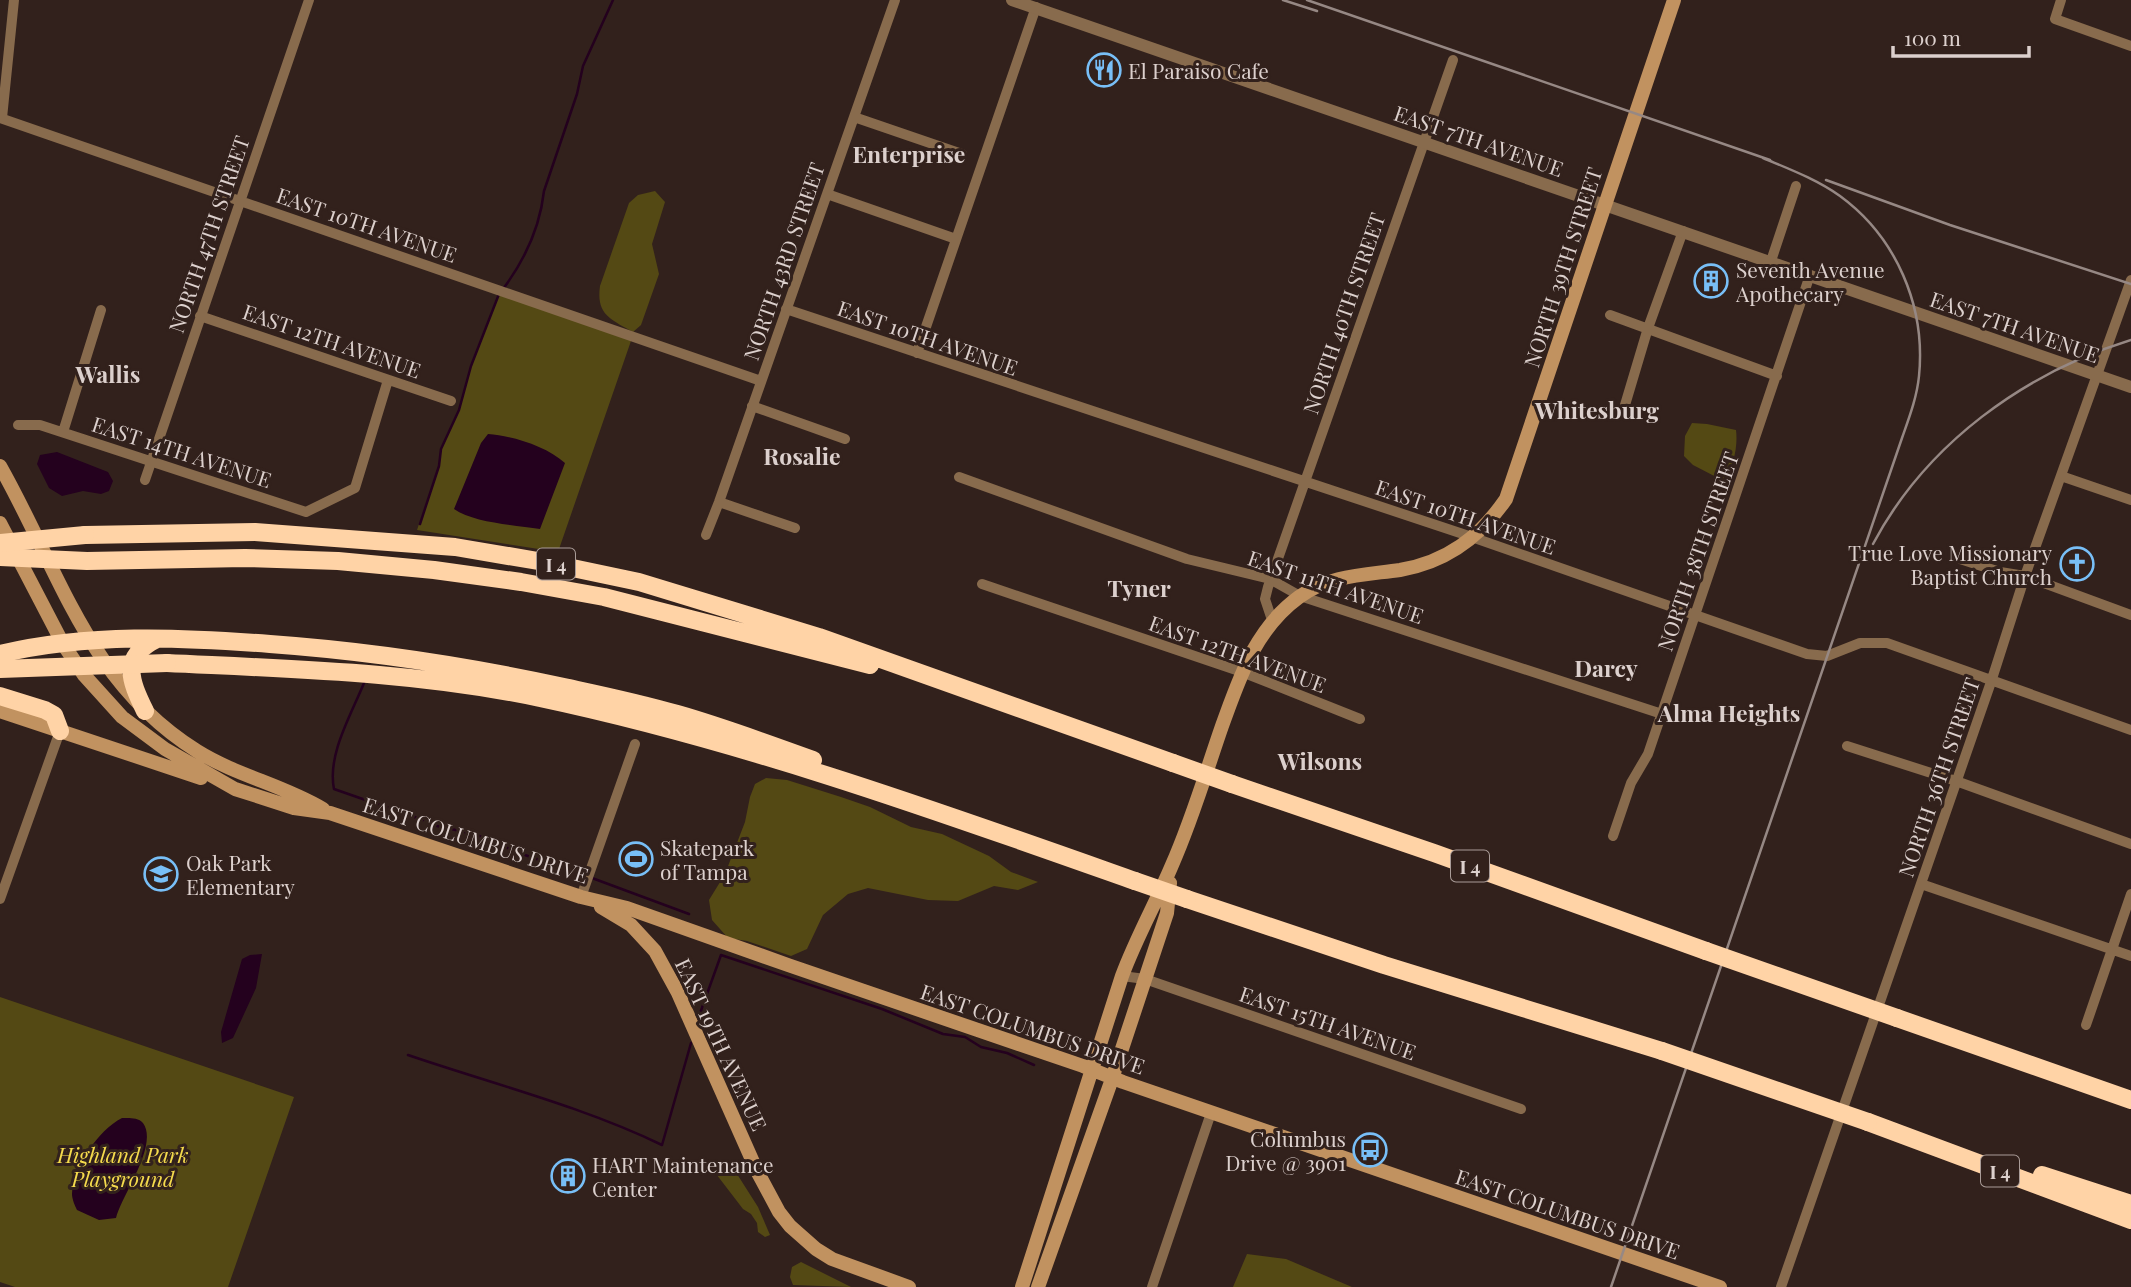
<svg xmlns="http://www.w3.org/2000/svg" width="2131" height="1287" font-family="'Playfair Display',serif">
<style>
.green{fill:#544914}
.water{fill:#24011e}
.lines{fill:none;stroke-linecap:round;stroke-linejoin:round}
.stream{stroke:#24011e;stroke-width:2.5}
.minor{stroke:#886b4d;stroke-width:10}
.tertiary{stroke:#886b4d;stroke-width:12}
.secondary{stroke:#c19260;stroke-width:14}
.motorway{stroke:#ffd3a6;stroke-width:18}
.rail{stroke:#968884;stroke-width:2.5}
.motorway-bridge{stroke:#ffd3a6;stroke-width:18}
.labels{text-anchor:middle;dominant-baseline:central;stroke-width:6;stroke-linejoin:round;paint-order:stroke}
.shield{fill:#32211c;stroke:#a99c98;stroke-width:2}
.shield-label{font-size:19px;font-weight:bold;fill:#dcd0cd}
.poi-label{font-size:21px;fill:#dcd0cd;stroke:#32211c;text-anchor:start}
.street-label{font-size:21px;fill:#dcd0cd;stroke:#32211c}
.park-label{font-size:21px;font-style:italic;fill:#f5db4d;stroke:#32211c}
.neighbourhood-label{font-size:23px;font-weight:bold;fill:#dcd0cd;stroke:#32211c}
</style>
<rect width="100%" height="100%" fill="#32211c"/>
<!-- green -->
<path class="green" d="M655,191l10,11 -13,42 7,30 -18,51 -8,7c-22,-13 -37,-17 -33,-46l29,-83 9,-8z
M499,293l133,45 -74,214 -141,-22 22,-64 2,-17 18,-39 12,-44z
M1692,423l15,1 29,6c2,16 -2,38 -14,50l-29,-15 -9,-9 1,-20z
M766,778l21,2 54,17 29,10 41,20 31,7 47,22 22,16 27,10 -20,8 -24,-4 -36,15 -30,-1 -60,-12 -20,6 -25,21 -16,34 -16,7 -44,-15 -19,-3 -16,-18 -3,-20 16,-26 20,-52 5,-25 5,-13z
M0,997l294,100 -66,190h-213l-15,-5z
M717,1161l13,2 28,44 12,28 -5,2 -7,-5 -1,-9 -6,-9 -8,-5 -33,-43z
M1247,1254l39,5 66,28h-119z
M801,1262l50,25 -58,-2 -3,-8 2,-10z"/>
<!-- water -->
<path class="water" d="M488,434c25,2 58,12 77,29l-25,66c-25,-4 -66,-6 -86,-20l27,-66z
M57,452l51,20 5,9 -4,10 -8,3 -18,-3 -21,5 -13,-8 -12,-24 3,-9z
M262,954l-6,34 -23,50 -11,5 -1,-11 21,-73 8,-4z
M122,1118c6,0 16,-1 21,5 16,22 -22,73 -27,95l-17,2 -22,-10c-2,-4 -5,-11 -5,-16 1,-26 26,-64 50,-76z"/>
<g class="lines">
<!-- stream -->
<path class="stream" d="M503,289c21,-28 37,-62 41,-98l33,-97 6,-28 30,-66
M420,524l19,-58 2,-17 18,-39 12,-44 28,-72
M364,683c-13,32 -37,72 -30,106l89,31
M437,826l37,8 51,21 61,21
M592,878l97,36
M698,1019l23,-64 161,54 61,25 22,3 16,10 26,6 27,12
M408,1055c85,29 173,51 254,90l29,-102"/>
<!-- minor -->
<path class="minor" d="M2061,0l-6,19 76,27
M854,117l108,37
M0,118l761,263
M2,118l12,-118
M827,194l129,45
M1771,261l25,-75
M786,309l677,225 344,120 20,2 33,-13h27l244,87
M1610,315l167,61
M200,316l251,85
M917,353l119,-346
M1625,405l23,-77 35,-97
M752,406l93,33
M18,425h22l266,87 49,-24 33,-108
M63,432l38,-122
M2061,476l70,24
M959,477l228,82 83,20 30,17 362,118
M145,480l164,-480
M719,502l76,26
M706,535l13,-33 176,-502
M1960,559l40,13 25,4 106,39
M982,584l260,88 118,47
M1272,620l-7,-21 3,-12 185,-527
M1847,746l109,35 175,63
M1613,836l18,-53 17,-29 162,-479
M1921,884l210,72
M581,897l54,-153
M0,899l60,-168
M1122,976l23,3 376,130
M2086,1025l45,-131
M1152,1287l59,-174
M1781,1287l210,-605 34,-106 106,-296"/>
<!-- tertiary -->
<path class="tertiary" d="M1012,0l1119,387"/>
<!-- secondary -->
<path class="secondary" d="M0,466c60,106 88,217 197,285 40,25 86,34 126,58
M0,523l63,121 21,31 38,42 43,32 70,40 59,19 36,5 251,84 46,11 161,57 295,101 40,16 597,205
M0,711l201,67
M601,907l30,18 24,26 23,42 79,178 22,41 11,14 26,23 16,10 77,28
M1022,1287l100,-311c14,-38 34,-73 50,-111 20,-45 34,-93 50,-139 18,-49 33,-97 77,-129 30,-22 66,-22 101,-27 47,-8 80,-33 106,-71l168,-499
M1038,1287l74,-208 55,-166 3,-30"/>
<!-- motorway -->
<path class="motorway" d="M85,535l170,-3 200,15 89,15 95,20 180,55 354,126
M0,557l87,4 158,-3 93,3 96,9 87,12 83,15 266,68
M0,654c88,-21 180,-17 270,-10 98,7 197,22 294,43 37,8 76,16 113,27 46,13 91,30 136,46
M167,663c124,6 251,9 373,35 203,43 400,114 595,183
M0,696l45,14 9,5 6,16
M145,711c-15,-31 -25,-54 12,-72
M1232,784l202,69 272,98
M1187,899l197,66 278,86
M1897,1018l234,82
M1868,1122l263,98
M2042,1175l89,29"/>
<!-- rail -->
<path class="rail" d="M1283,0l34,11
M1307,0l463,160
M1826,180l124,45 181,59
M1873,544c53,-100 151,-171 258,-204
M1611,1287l291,-849c7,-20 15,-41 17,-62 7,-70 -23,-139 -79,-180 -24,-17 -51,-27 -77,-38"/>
<!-- motorway-bridge -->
<path class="motorway-bridge" d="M0,543l85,-8
M0,669l167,-6
M1173,763l59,21
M1135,881l52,18
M1706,951l191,67
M1662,1051l206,71"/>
</g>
<!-- icons -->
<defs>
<symbol id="restaurant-ring" viewBox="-11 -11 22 22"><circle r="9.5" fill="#32211c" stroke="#78bff7" stroke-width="1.5"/><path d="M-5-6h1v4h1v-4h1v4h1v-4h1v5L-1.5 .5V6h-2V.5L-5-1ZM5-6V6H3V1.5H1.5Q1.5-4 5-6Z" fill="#78bff7"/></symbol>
<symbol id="building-ring" viewBox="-11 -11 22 22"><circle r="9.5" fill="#32211c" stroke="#78bff7" stroke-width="1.5"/><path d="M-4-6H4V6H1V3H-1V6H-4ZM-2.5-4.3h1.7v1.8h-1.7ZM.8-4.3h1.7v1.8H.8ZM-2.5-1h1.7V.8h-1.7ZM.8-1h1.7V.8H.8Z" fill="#78bff7"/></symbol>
<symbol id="church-ring" viewBox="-11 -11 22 22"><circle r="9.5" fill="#32211c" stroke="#78bff7" stroke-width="1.5"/><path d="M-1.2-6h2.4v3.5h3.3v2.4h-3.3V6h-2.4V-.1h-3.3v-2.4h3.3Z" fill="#78bff7"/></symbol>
<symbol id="stadium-ring" viewBox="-11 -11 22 22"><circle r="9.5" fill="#32211c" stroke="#78bff7" stroke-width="1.5"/><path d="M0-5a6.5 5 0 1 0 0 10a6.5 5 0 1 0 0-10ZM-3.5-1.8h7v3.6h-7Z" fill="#78bff7"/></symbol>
<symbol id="school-ring" viewBox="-11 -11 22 22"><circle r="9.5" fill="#32211c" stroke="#78bff7" stroke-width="1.5"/><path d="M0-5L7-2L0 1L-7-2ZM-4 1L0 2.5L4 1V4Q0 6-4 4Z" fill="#78bff7"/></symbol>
<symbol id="bus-ring" viewBox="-11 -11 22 22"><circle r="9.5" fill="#32211c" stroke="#78bff7" stroke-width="1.5"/><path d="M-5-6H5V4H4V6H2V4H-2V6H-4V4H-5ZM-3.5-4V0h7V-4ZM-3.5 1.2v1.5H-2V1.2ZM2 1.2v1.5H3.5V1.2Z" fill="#78bff7"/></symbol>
</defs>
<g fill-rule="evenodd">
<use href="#restaurant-ring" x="1085" y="51" width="38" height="38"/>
<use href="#building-ring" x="1692" y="262" width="38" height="38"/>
<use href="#church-ring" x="2058" y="545" width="38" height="38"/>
<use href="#stadium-ring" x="617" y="840" width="38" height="38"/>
<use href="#school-ring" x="142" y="855" width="38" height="38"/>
<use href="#bus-ring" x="1351" y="1131" width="38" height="38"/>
<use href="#building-ring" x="549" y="1157" width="38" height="38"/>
</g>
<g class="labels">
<!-- shield labels -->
<g class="shield">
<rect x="537" y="548.5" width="38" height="31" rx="5"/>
<rect x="1451" y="850.5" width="38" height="31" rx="5"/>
<rect x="1981" y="1155.5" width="38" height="31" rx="5"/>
</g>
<g class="shield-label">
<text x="556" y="564">I 4</text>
<text x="1470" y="866">I 4</text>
<text x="2000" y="1171">I 4</text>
</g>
<!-- poi labels -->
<g class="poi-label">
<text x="1128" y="70">El Paraiso Cafe</text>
<text x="1736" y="269">Seventh Avenue<tspan x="1736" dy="24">Apothecary</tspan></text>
<text x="2052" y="552" text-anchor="end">True Love Missionary<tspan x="2052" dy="24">Baptist Church</tspan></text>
<text x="660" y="847">Skatepark<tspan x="660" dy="24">of Tampa</tspan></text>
<text x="186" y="862">Oak Park<tspan x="186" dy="24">Elementary</tspan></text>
<text x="1346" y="1138" text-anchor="end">Columbus<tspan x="1346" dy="24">Drive @ 3901</tspan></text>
<text x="592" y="1164">HART Maintenance<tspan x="592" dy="24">Center</tspan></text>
</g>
<!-- street labels -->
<g class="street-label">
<text transform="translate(1479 140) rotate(19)">EAST 7TH AVENUE</text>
<text transform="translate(367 224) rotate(19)">EAST 10TH AVENUE</text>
<text transform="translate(208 234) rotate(-71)">NORTH 47TH STREET</text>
<text transform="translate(783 261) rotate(-71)">NORTH 43RD STREET</text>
<text transform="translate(1562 267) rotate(-72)">NORTH 39TH STREET</text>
<text transform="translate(1343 313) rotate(-71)">NORTH 40TH STREET</text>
<text transform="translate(2015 326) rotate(19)">EAST 7TH AVENUE</text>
<text transform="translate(928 337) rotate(19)">EAST 10TH AVENUE</text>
<text transform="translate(332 340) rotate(19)">EAST 12TH AVENUE</text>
<text transform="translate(182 451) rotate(18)">EAST 14TH AVENUE</text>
<text transform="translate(1466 516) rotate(19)">EAST 10TH AVENUE</text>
<text transform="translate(1697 551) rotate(-71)">NORTH 38TH STREET</text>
<text transform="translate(1336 586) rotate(19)">EAST 11TH AVENUE</text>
<text transform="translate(1238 653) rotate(20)">EAST 12TH AVENUE</text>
<text transform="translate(1938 777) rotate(-71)">NORTH 36TH STREET</text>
<text transform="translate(476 839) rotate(18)">EAST COLUMBUS DRIVE</text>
<text transform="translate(1328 1022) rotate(19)">EAST 15TH AVENUE</text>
<text transform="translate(1033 1028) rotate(19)">EAST COLUMBUS DRIVE</text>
<text transform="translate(722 1044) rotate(65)">EAST 19TH AVENUE</text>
<text transform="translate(1568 1213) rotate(19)">EAST COLUMBUS DRIVE</text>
</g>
<!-- park labels -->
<g class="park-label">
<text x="123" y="1154">Highland Park<tspan x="123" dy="24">Playground</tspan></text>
</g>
<!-- neighbourhood labels -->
<g class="neighbourhood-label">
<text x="909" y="153">Enterprise</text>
<text x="108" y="373">Wallis</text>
<text x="1597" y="409">Whitesburg</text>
<text x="802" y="455">Rosalie</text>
<text x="1139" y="587">Tyner</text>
<text x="1606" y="667">Darcy</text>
<text x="1729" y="712">Alma Heights</text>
<text x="1320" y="760">Wilsons</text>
</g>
</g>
<!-- scale -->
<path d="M1893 46v10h136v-10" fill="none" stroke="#dcd0cd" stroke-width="3.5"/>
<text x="1904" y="46" font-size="21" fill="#dcd0cd" stroke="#32211c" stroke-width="5" paint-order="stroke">100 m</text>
</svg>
